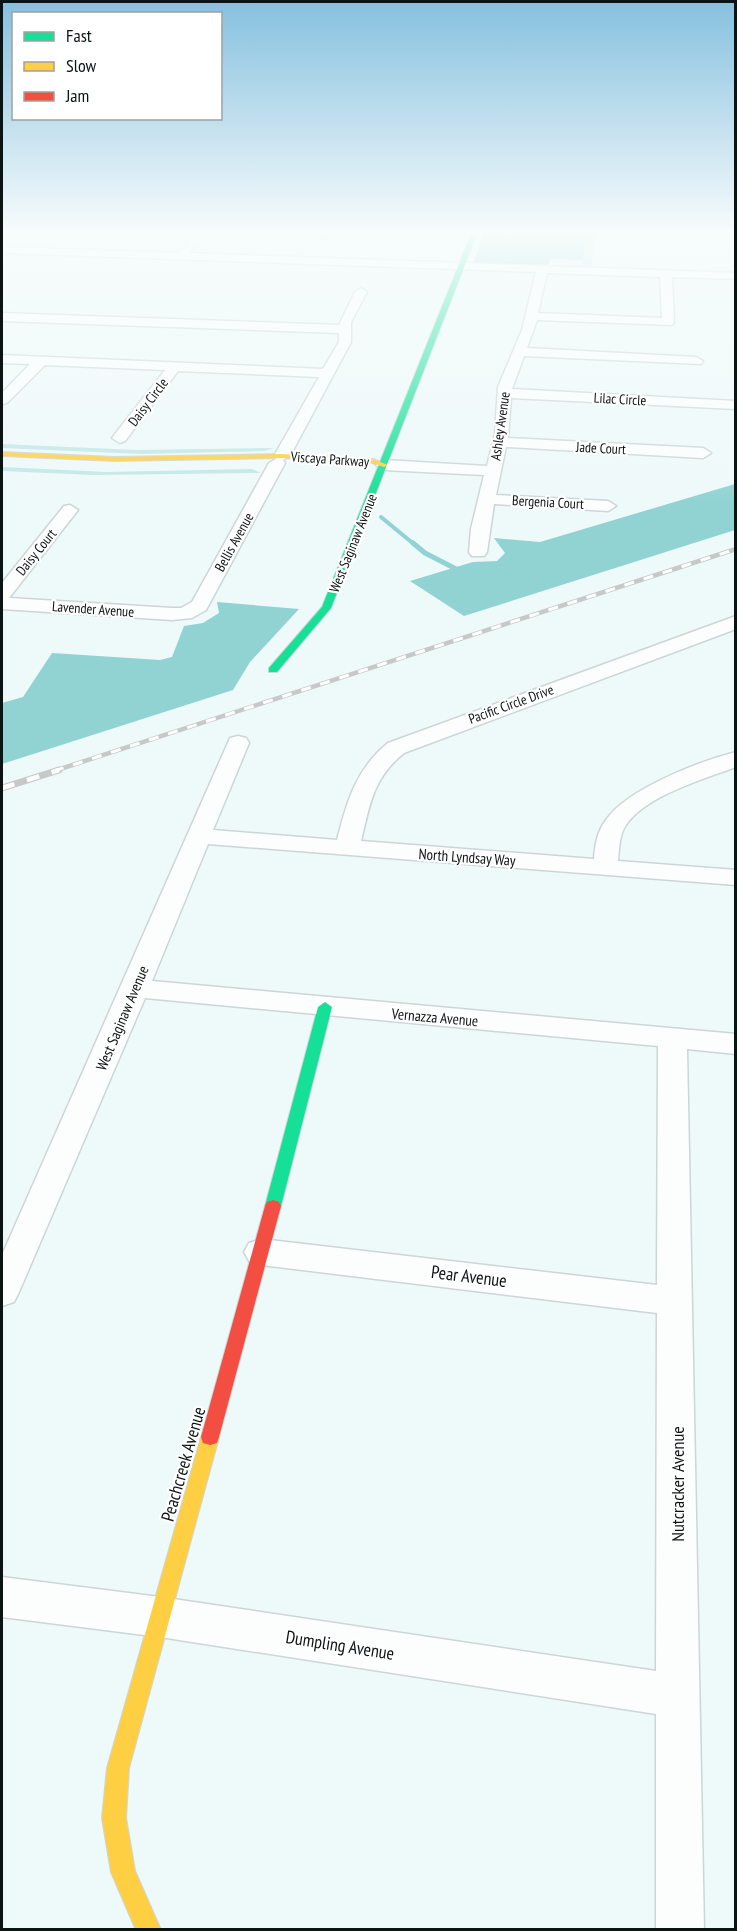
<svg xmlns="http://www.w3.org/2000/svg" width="737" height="1931" font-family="'PT Sans Narrow',sans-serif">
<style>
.green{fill:#c1e7e6}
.water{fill:#90d3d2}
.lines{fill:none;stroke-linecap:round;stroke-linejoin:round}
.stream-far1{stroke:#90d3d2;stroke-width:4}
.stream{stroke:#90d3d2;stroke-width:5}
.street-casing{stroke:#cdd6d6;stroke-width:3}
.fast-casing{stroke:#cdd6d6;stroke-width:2}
.slow-casing{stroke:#cdd6d6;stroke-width:2}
.jam-casing{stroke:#cdd6d6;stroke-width:2}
.street{fill:#fcfefe;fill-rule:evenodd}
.fast{fill:#16e098;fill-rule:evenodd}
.slow{fill:#ffcf43;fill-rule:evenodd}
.jam{fill:#f24e42;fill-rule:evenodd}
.rail-far1-casing{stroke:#c7c9c9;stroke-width:4.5}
.rail-casing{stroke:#c7c9c9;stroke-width:7}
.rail-far1{stroke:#fff;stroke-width:3;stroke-dasharray:10;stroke-linecap:butt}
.rail{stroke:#fff;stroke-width:4.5;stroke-dasharray:13;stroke-linecap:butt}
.labels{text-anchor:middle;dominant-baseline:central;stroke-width:4.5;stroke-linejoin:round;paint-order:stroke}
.far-street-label{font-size:14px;fill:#0c1313;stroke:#fff}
.street-label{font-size:15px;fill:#0c1313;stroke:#fff}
.near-street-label{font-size:18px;fill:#0c1313;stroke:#fff}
</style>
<rect width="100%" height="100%" fill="#eef9f9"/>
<!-- green -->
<path class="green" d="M586,234h10l-5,34h-9z
M2,444l134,6 138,-2 -9,3 -123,3 -140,-6z
M2,467l104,5 146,-3 9,4 -167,2 -92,-4z"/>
<!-- water -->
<path class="water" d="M483,234h103l-3,26 -33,-1 -2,7 -65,-2 -9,-2z
M735,484v46l-271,86 -54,-35 63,-19 24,-1 8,-8 -11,-15 46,4z
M217,602l82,7 -49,53 -17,28 -231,74v-61l21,-6 29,-44 108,7 12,-3 12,-31 19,-3 16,-10z"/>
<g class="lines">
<!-- stream-far1 -->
<path class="stream-far1" d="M381,517l34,28"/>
<!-- stream -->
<path class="stream" d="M413,543l12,10 35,18"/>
<defs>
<path id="street" d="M196,234h10l-17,19 547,20v6l-64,-2 2,45 -2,3 -135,-5 -10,28 169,9 7,4 -2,3 -177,-8 -12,33 224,12v8l-225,-11 -3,40 195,10 8,5 -8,5 -197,-11 -10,48 112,6 8,5 -8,5 -114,-7 -7,48 -3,4h-12l-3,-4 2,-23 13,-54 -100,-5 -8,-5 8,-5 103,6 8,-33 3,-46 24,-57 14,-58 -534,-19v-6l176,6zM547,273l113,4 2,41 -124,-5z
M276,234h140l-11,6 -124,-3z
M361,288l6,4 -16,30v20l-61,114 -7,4 2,3 -79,147 -14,8 -20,2 -170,-11v-26l62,-77 6,-1 8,5 -69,88 163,10h9l11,-6 77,-139 7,-4 -2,-3 45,-79 -141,-6 -53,70 -5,2 -8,-5 53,-68 -120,-5 -38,38 -5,1v-11l28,-29 -28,-1v-8l321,14 16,-27v-9l-337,-12v-8l337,12 16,-33z
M736,616v13l-332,124c-31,25 -34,51 -43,88l233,18c1,-14 3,-27 12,-39 21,-31 94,-59 130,-68v15c-32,12 -91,29 -110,58 -7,10 -7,25 -8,36l118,9v15l-528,-41 -56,137 584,53v20l-49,-5 17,881h-48v-216l-496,-77 -158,-20v-40l158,20 496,74 1,-358 -396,-48 -12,-4 -5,-9 5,-9 12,-4 396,46 1,-239 -513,-48 -126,294 -5,10 -12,4v-51l228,-517 8,-2 8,2 3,5 -36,87 124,10c10,-39 19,-71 51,-97z"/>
<path id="fast" d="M471,234h6l-146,374 -54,64h-8v-4l53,-61z
M325,1002l7,5 -51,199 -2,4 -6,2 -6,-2 -2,-4 53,-199z"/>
<path id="slow" d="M2,452l113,5 167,-3 91,5 15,6 -4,2 -12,-4 -90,-5 -167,3 -113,-5z
M210,1429l7,2 2,6 -90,331 -3,50 9,53 26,59h-25l-25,-58 -9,-54 5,-50 94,-331 2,-6z"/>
<path id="jam" d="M273,1200l6,2 2,4 -62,231 -2,6 -7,2 -7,-2 -2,-6 64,-231 2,-4z"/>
</defs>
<!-- street casing -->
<use href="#street" class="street-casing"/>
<!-- fast casing -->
<use href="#fast" class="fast-casing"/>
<!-- slow casing -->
<use href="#slow" class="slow-casing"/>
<!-- jam casing -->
<use href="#jam" class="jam-casing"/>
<!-- street -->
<use href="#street" class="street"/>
<!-- fast -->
<use href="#fast" class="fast"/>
<!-- slow -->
<use href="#slow" class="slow"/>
<!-- jam -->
<use href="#jam" class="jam"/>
<defs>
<path id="rail-far1" d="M54,771l682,-222"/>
<path id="rail" d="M2,788l57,-18"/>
</defs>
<!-- rail-far1 casing -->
<use href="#rail-far1" class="rail-far1-casing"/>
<!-- rail casing -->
<use href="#rail" class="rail-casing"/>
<!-- rail-far1 -->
<use href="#rail-far1" class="rail-far1"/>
<!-- rail -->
<use href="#rail" class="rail"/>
</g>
<!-- sky -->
<linearGradient id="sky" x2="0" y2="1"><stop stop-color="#85c0df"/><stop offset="0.46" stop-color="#f7fcfc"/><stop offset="1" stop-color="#f7fcfc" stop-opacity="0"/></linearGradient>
<rect width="737" height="504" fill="url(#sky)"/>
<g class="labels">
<!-- far-street labels -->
<g class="far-street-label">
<text transform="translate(620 399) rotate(3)">Lilac Circle</text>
<text transform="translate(148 402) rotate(-53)">Daisy Circle</text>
<text transform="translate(500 426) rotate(-82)">Ashley Avenue</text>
<text transform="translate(601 448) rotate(3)">Jade Court</text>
<text transform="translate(330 459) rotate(4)">Viscaya Parkway</text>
<text transform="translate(548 502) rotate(3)">Bergenia Court</text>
<text transform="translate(234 542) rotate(-61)">Bellis Avenue</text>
<text transform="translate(353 543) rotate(-68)">West Saginaw Avenue</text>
<text transform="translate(36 552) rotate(-51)">Daisy Court</text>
<text transform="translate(93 609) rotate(4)">Lavender Avenue</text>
<text transform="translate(511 704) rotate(-20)">Pacific Circle Drive</text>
</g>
<!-- street labels -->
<g class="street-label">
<text transform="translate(467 857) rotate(4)">North Lyndsay Way</text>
<text transform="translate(435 1017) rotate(5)">Vernazza Avenue</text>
<text transform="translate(122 1018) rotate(-67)">West Saginaw Avenue</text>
</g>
<!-- near-street labels -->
<g class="near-street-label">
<text transform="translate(469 1276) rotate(7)">Pear Avenue</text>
<text transform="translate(183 1464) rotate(-74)">Peachcreek Avenue</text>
<text transform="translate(677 1484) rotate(-90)">Nutcracker Avenue</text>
<text transform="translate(340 1645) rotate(9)">Dumpling Avenue</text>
</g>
</g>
<!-- border -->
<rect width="737" height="1931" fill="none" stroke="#0c1313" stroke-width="6"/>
<!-- legend -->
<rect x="12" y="12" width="210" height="108" fill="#ffffff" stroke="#9ea1a1" stroke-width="1.5"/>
<rect x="24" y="32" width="30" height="9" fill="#16e098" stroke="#9ea1a1" stroke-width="1.5"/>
<text x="66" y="42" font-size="18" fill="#0c1313">Fast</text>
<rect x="24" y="62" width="30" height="9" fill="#ffcf43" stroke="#9ea1a1" stroke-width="1.5"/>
<text x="66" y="72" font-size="18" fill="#0c1313">Slow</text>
<rect x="24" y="92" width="30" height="9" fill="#f24e42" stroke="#9ea1a1" stroke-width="1.5"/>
<text x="66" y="102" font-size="18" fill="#0c1313">Jam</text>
</svg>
